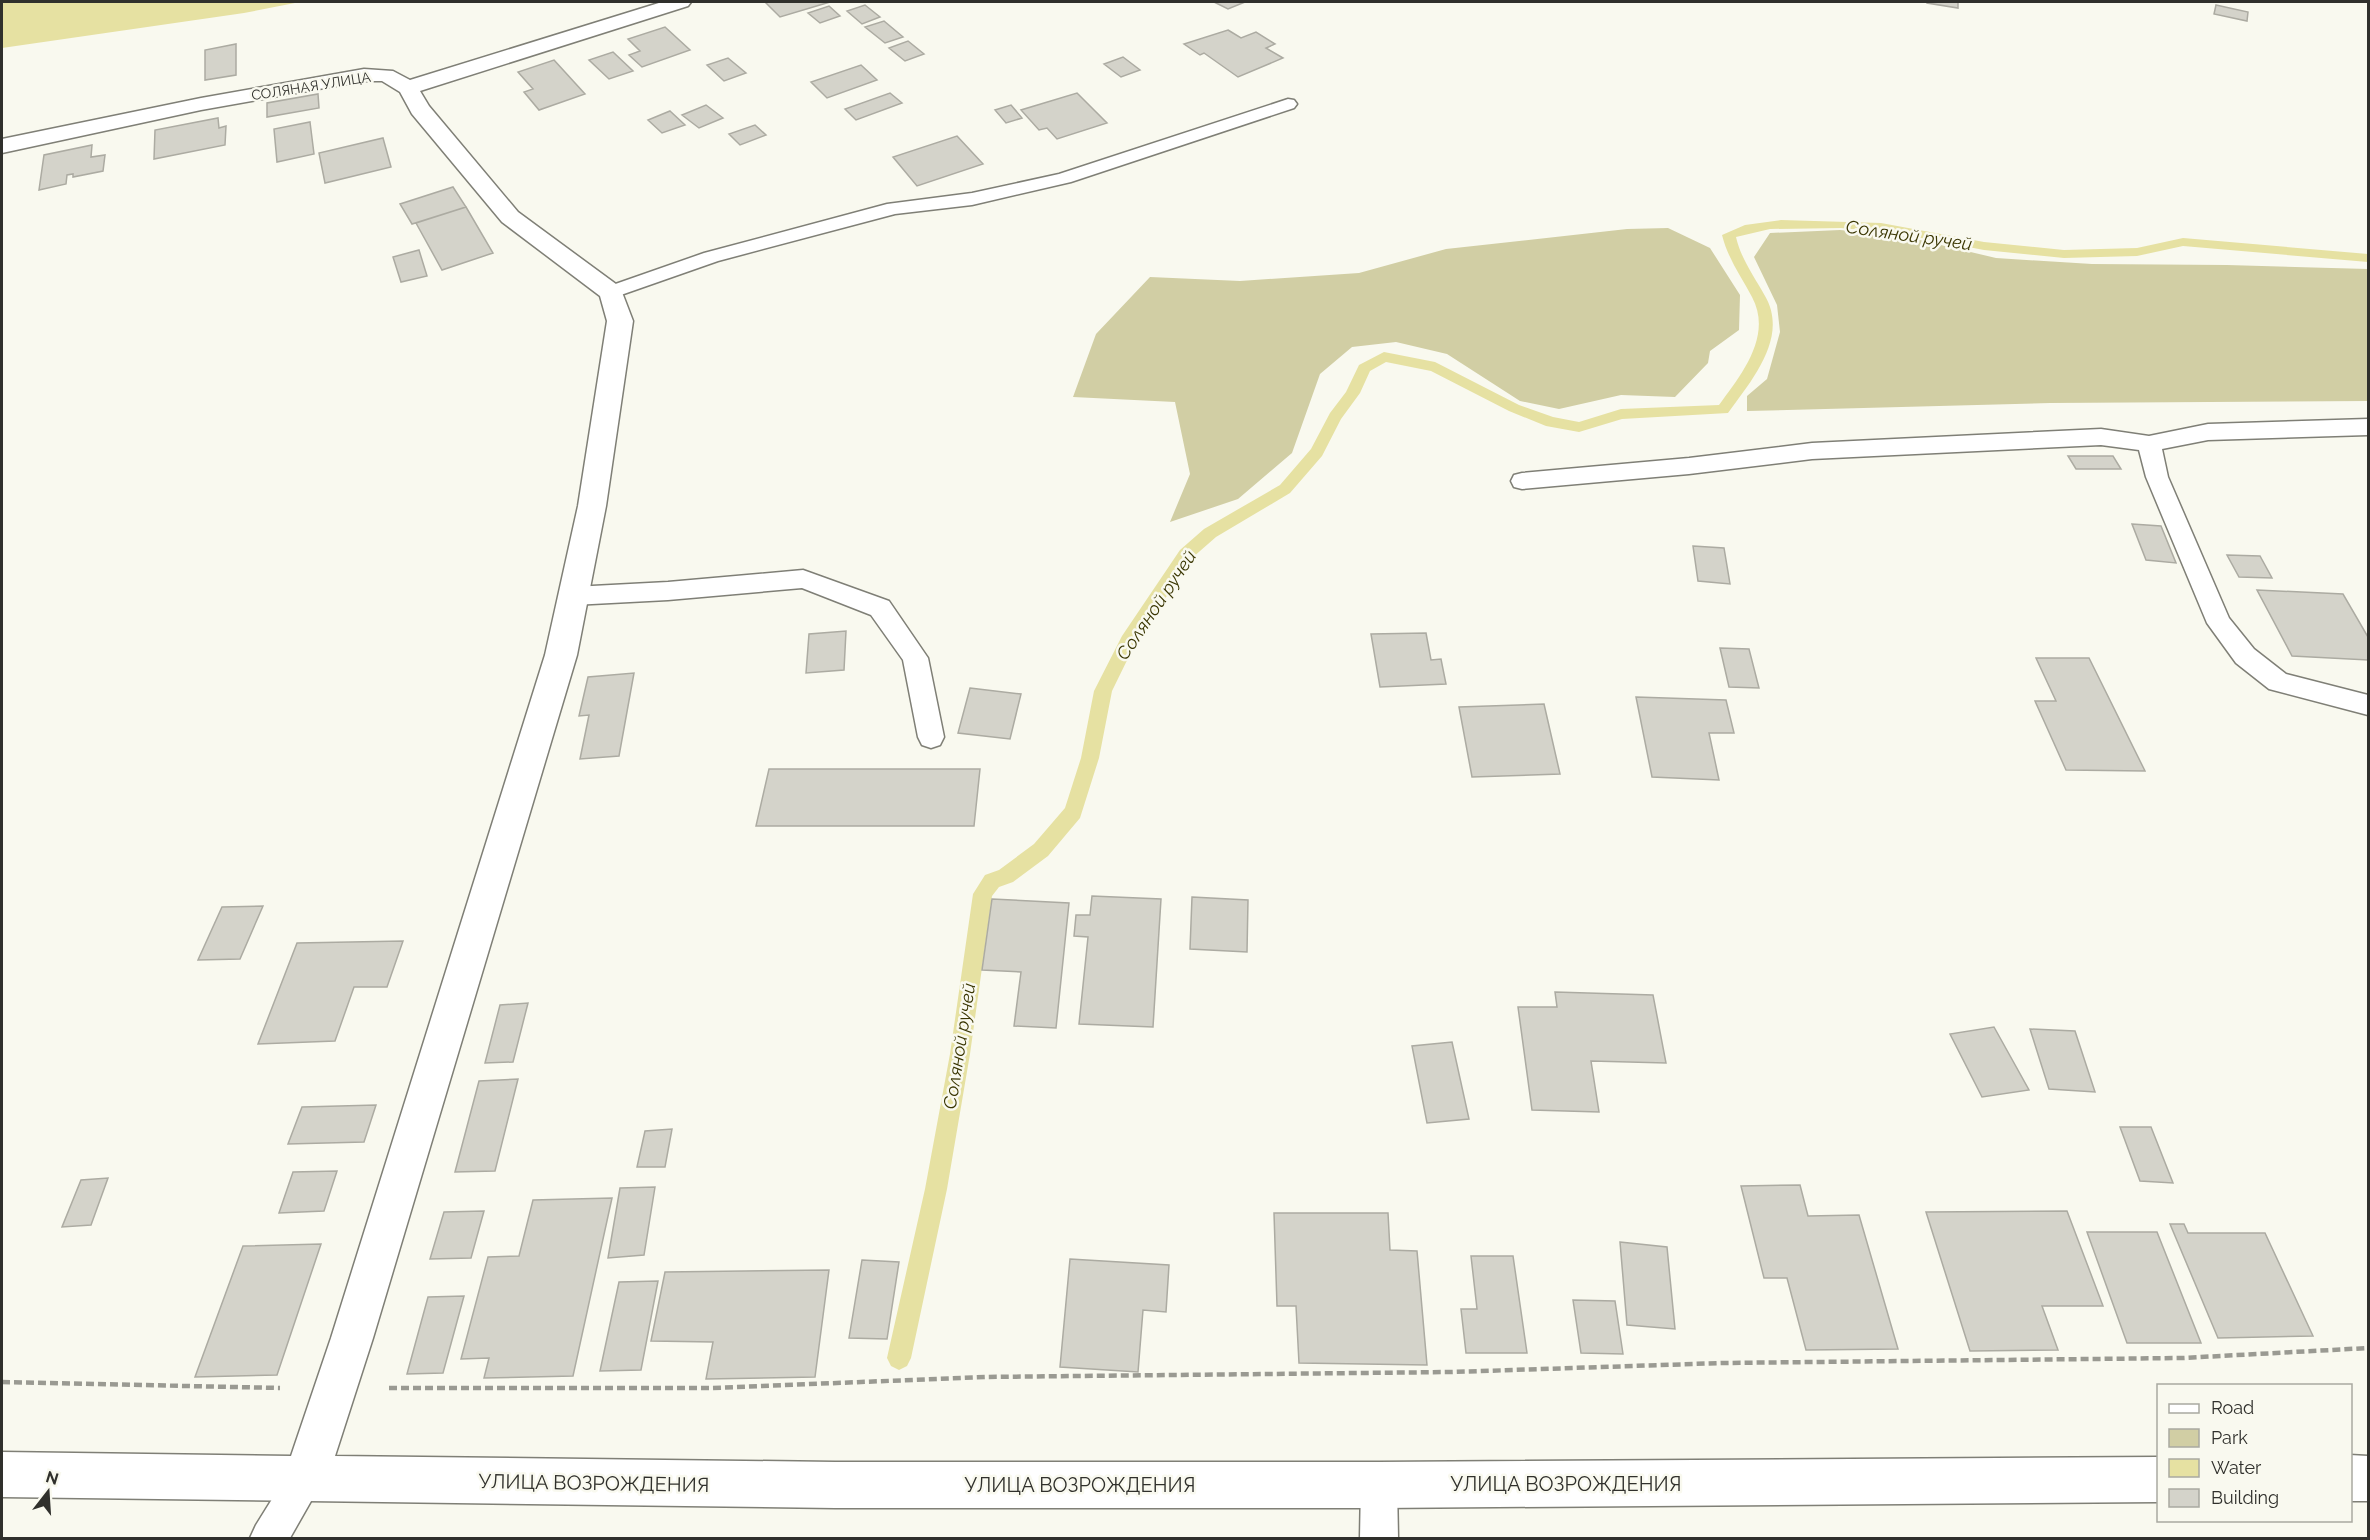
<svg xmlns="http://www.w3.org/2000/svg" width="2370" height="1540" font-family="Raleway,sans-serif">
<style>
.green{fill:#d1cea4}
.water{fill:#e6e1a2}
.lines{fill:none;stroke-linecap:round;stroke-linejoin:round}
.stream{fill:#e6e1a2;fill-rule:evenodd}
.building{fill:#d4d3ca;stroke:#acaba2;stroke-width:1.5}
.service-casing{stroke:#7f7f76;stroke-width:3}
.minor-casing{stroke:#7f7f76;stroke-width:3}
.path{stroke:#9a9a92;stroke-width:4.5;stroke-dasharray:8 4;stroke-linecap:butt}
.service{fill:#fff;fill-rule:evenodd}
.minor{fill:#fff;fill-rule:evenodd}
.labels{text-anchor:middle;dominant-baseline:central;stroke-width:5;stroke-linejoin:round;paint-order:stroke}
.far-street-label{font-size:14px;fill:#30302c;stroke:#f9f9ef}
.water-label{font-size:18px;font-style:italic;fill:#3a3602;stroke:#f9f9ef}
.near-street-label{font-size:20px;fill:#30302c;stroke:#f9f9ef}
</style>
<rect width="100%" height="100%" fill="#f9f9ef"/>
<!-- green -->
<path class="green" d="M1668,228l42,20 30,47 -1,35 -29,21 -2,12 -33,34 -54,-2 -62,14 -39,-8 -73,-47 -51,-12 -44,5 -32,27 -28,79 -54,46 -68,23 20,-48 -15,-72 -102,-5 23,-63 54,-57 90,4 119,-8 87,-24 181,-20z
M1840,230l67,7 89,21 96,6 135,1 141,4v132l-318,2 -303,8v-15l20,-17 13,-47 -3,-27 -23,-48 16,-24z"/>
<!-- water -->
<path class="water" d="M2,2h298l-56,11 -242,35z"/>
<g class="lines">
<!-- stream -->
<path class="stream" d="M1781,220l100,3 103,19 80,8 73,-2 46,-10 185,16v8l-185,-16 -46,10 -73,2 -80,-8 -89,-17 -54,-5 -71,1 -34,8c5,22 18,39 29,59 24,41 -13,84 -37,117l-106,6 -43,13 -33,-6 -37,-15 -78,-40 -45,-9 -16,9 -10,22 -19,26 -19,37 -32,37 -74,44 -24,21 -57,86 -23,47 -13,67 -19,60 -32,38 -35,26 -14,5 -7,9 -22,158 -23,135 -36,169 -4,8 -8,4 -8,-4 -4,-8 38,-169 25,-135 23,-160 12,-19 14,-5 35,-26 31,-36 16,-50 13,-67 28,-55 58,-86 24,-21 76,-44 31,-36 19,-36 16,-21 13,-27 25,-13 51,10 84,43 34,12 26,5 42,-13 98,-4c22,-30 54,-69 33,-108 -11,-21 -24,-38 -30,-62l23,-10z"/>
</g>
<!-- building -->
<path class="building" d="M765,2h65l-50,15z
M1214,2h31l-17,7z
M1927,2h31v6l-31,-5z
M865,5l15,12 -18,7 -15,-13z
M2216,5l32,7 -1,9 -33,-7z
M829,6l11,10 -20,7 -12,-10z
M884,21l19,16 -18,6 -20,-16z
M665,27l25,23 -48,17 -13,-12 11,-4 -12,-12z
M1228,30l13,8 15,-6 19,12 -9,4 17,10 -45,19 -34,-24 -4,2 -16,-11z
M908,41l16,13 -19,7 -16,-13z
M236,44v31l-31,5v-30z
M613,52l20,19 -24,8 -20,-19z
M1123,57l17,13 -19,7 -17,-13z
M728,58l18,15 -22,8 -17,-16z
M554,60l31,34 -46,16 -15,-18 9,-3 -15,-17z
M861,65l16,15 -50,18 -16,-16z
M890,93l12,10 -46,17 -11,-11z
M1077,93l30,30 -50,16 -10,-11 -8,2 -18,-20z
M318,94l1,14 -52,9v-14z
M706,105l17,13 -24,10 -17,-13z
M1011,105l11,13 -16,5 -11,-13z
M670,111l15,14 -23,8 -14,-13z
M218,118l1,10 7,-2 -1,19 -71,14 1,-29z
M310,122l4,32 -37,8 -3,-33z
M755,125l11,10 -26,10 -11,-11z
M957,136l26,28 -66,22 -24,-29z
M383,138l8,29 -66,16 -6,-30z
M92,145l-1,12 14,-2 -2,16 -30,6v-3l-6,1 -1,9 -27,6 5,-35z
M453,187l13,20 -54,17 -12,-20z
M466,207l27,46 -51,17 -26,-47z
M419,250l8,26 -26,6 -8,-25z
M2068,456h45l8,13h-45z
M2132,524l29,2 15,37 -30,-3z
M1693,546l31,2 6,36 -32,-3z
M2227,555l33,1 12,22 -33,-1z
M2257,590l86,4 25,43v23l-76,-4z
M846,631l-2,39 -38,3 3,-39z
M1426,633l5,27 10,-1 5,25 -66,3 -9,-53z
M1720,648l29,1 10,39 -30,-1z
M2036,658h53l56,113 -79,-1 -31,-69h21z
M634,673l-15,83 -39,3 9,-44 -10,1 9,-39z
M970,688l51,6 -11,45 -52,-6z
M1636,697l90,3 8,33h-25l10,47 -67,-3z
M1544,704l16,70 -88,3 -13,-70z
M769,769h211l-6,57h-218z
M1092,896l69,3 -8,128 -74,-3 9,-87 -14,-1 2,-21h14z
M1192,897l56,3 -1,52 -57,-3z
M992,899l77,4 -13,125 -42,-2 7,-54 -39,-2z
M263,906l-23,53 -42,1 24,-53z
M403,941l-16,46h-33l-19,54 -77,3 39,-101z
M1555,992l98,3 13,68 -75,-2 8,51 -67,-2 -14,-103h39z
M528,1003l-15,59 -28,1 15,-58z
M1994,1027l35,63 -47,7 -32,-63z
M2030,1029l45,2 20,61 -46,-3z
M1452,1042l17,77 -42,4 -15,-77z
M518,1079l-23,92 -40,1 24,-91z
M376,1105l-12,37 -76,2 14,-37z
M2120,1127h31l22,56 -33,-2z
M672,1129l-7,38h-28l8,-36z
M337,1171l-13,40 -45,2 14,-41z
M108,1178l-17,47 -29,2 19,-47z
M1800,1185l8,31 51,-1 39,134 -92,1 -19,-72h-23l-23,-92z
M655,1187l-11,68 -36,3 12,-70z
M612,1198l-39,178 -89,2 5,-20 -28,1 27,-102 31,-1 14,-56z
M484,1211l-13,47 -41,1 14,-47z
M2067,1211l36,95h-61l16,44 -88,1 -44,-139z
M1274,1213h114l2,37 27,1 10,114 -128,-2 -3,-57h-19z
M2170,1224h14l4,9h77l48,103 -95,2z
M2087,1232h70l44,111h-74z
M1620,1242l47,5 8,82 -48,-4z
M321,1244l-44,131 -82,2 48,-131z
M1471,1256h42l14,97h-61l-5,-44h16z
M1070,1259l99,6 -3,47 -23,-2 -5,62 -78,-5z
M862,1260l37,2 -12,77 -38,-1z
M829,1270l-14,107 -109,2 7,-37 -62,-1 14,-69z
M658,1281l-17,89 -41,1 19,-89z
M464,1296l-21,77 -36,1 21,-77z
M1573,1300l42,1 8,53 -42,-1z"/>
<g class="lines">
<defs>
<path id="service" d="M1288,99l6,1 3,4 -3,4 -223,74 -99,23 -77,9 -177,47 -100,35 -7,2 -7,-2 -3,-4 3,-4 100,-35 183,-49 85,-11 87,-19z
M2368,419v16l-160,5 -46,9 6,28 61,141 25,31 32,25 82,21v20l-99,-26 -33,-26 -29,-40 -61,-146 -7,-27 -38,-5 -289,14 -123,15 -167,15 -8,-2 -3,-6 3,-6 8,-2 167,-15 123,-15 289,-14 48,7 59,-12z
M803,570l86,31 39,57 16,79 -4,8 -9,3 -9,-3 -4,-8 -15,-77 -32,-45 -69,-27 -134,12 -95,5 -9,-2 -3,-7 3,-7 9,-2 95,-5z
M305,1462l13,5 5,13 -33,58h-40l6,-13 36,-58z
M1379,1467l13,5 5,13 1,53h-38l1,-53 5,-13z"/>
<path id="minor" d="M662,2h29l-3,4 -268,85 9,15 89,106 102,75 13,34 -27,185 -29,149 -204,683 -38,118 500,6h544l779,-5v45l-779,6h-544l-833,-11v-45l289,4 40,-118 214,-683 33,-149 29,-185 -7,-25 -98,-74 -90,-108 -12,-22 -18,-11h-18l-163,29 -199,43v-14l199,-41 163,-29 29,2 17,9z
M2350,1455l18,1v45h-18z"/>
</defs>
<!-- service casing -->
<use href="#service" class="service-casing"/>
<!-- minor casing -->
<use href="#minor" class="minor-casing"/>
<!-- path -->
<path class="path" d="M2,1382l278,6
M389,1388h323l273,-11 467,-5 270,-9 461,-5 185,-10"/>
<!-- service -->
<use href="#service" class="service"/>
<!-- minor -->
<use href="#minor" class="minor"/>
</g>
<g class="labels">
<!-- far-street labels -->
<g class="far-street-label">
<text transform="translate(311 86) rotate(-9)">СОЛЯНАЯ УЛИЦА</text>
</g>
<!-- water labels -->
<g class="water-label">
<text transform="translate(1909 235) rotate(8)">Соляной ручей</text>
<text transform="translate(1156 605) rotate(-56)">Соляной ручей</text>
<text transform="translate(959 1046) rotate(-81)">Соляной ручей</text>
</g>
<!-- near-street labels -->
<g class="near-street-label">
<text transform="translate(594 1483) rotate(1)">УЛИЦА ВОЗРОЖДЕНИЯ</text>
<text x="1566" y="1484">УЛИЦА ВОЗРОЖДЕНИЯ</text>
<text x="1080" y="1485">УЛИЦА ВОЗРОЖДЕНИЯ</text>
</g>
</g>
<!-- border -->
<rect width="2370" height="1540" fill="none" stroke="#30302c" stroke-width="6"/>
<!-- legend -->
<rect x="2157" y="1384" width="195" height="138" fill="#f9f9ef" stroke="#a9a9a1" stroke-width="1.5"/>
<rect x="2169" y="1404" width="30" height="9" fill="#ffffff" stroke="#a9a9a1" stroke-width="1.5"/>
<text x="2211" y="1414" font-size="18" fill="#30302c">Road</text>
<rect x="2169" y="1429" width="30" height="18" fill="#d1cea4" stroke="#a9a9a1" stroke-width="1.5"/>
<text x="2211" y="1444" font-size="18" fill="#30302c">Park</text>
<rect x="2169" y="1459" width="30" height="18" fill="#e6e1a2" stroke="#a9a9a1" stroke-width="1.5"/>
<text x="2211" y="1474" font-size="18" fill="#30302c">Water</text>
<rect x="2169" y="1489" width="30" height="18" fill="#d4d3ca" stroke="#a9a9a1" stroke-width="1.5"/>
<text x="2211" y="1504" font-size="18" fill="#30302c">Building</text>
<!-- north arrow -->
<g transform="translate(48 1492) rotate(17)" stroke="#f9f9ef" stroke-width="4.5" paint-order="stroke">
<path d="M0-4.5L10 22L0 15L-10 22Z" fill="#30302c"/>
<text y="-9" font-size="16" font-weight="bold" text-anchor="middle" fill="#30302c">N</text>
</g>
</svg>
